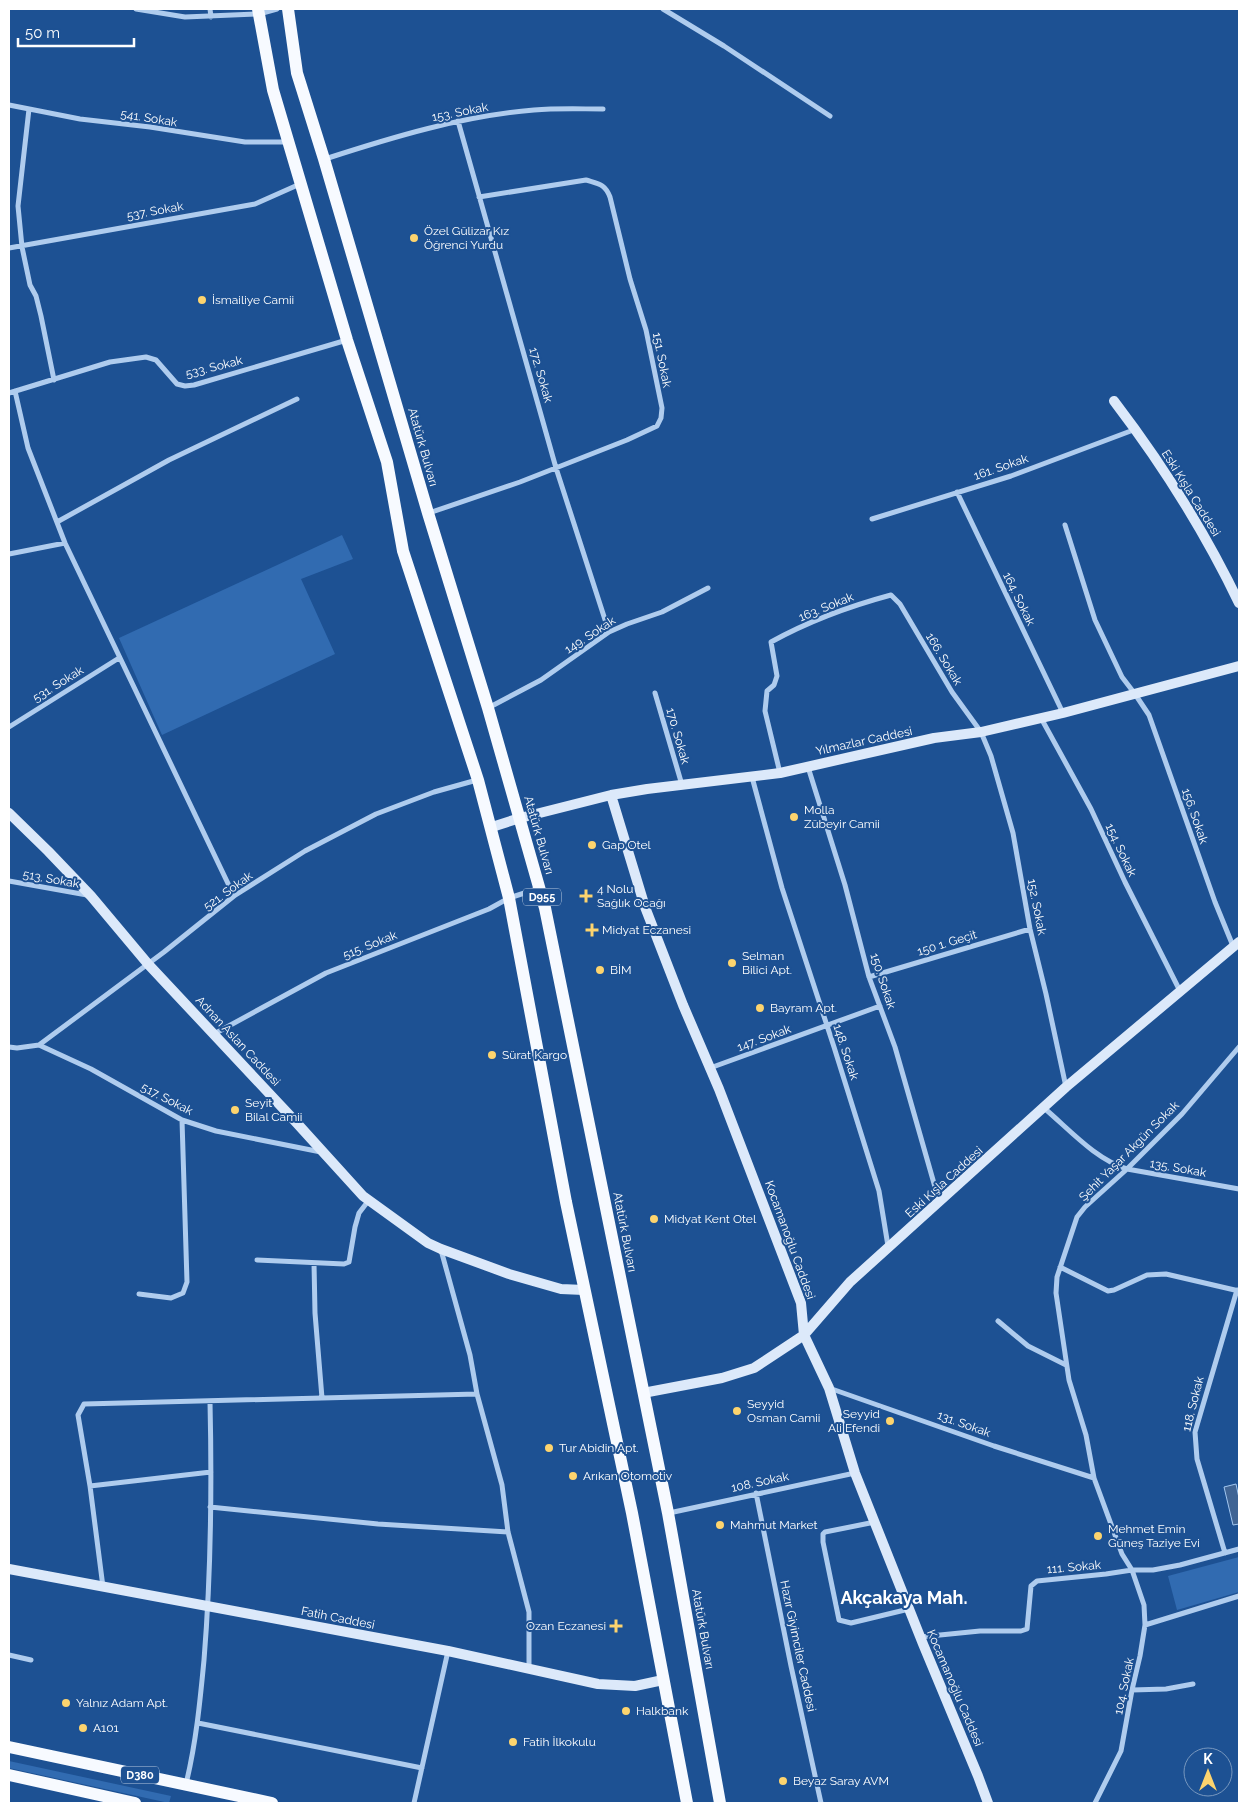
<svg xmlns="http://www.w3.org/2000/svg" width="1248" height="1812" font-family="Raleway,sans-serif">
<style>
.green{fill:#316bb1}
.water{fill:#406494;stroke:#a3c7f0}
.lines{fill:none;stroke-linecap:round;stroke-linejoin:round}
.street{stroke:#afccee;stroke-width:5}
.secondary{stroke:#dce9fa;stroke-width:10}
.primary{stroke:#f7faff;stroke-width:12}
.poi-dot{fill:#fdd46e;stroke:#1d5193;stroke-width:2}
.labels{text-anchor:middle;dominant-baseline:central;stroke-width:4;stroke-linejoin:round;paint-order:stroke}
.shield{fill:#1d5193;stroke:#bbcbdf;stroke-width:1}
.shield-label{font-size:11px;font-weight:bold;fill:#fff}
.street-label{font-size:12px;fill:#fff;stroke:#1d5193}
.poi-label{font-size:12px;fill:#fff;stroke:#1d5193;text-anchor:start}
.district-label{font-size:18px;font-weight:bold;fill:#fff;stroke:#1d5193}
</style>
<rect width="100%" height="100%" fill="#1d5193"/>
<!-- green -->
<path class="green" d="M342,535l11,24 -52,20 34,75 -173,81 -43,-97z
M1239,1557v35l-62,18 -9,-34z
M9,1761l162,35 -2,7 -160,-35z"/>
<!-- water -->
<path class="water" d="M1236,1484l3,14v26l-6,1 -9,-38z"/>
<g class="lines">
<!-- street -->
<path class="street" d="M136,9l49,8 74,-3 18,-5
M210,9l1,8
M663,9l61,37 106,70
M9,105l71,14 70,8 95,15h43
M29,109l-11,97 4,41 8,38 6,11 5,20 13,64
M458,121l98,347 53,164
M325,159c68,-22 137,-43 209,-49 23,-2 46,-1 69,-1
M9,248l246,-44 45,-20
M15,391l13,57 37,95 169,353
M9,393l101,-31 36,-5 10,3 21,24 8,2 9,-1 153,-45
M957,492l106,221
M429,513l91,-31 107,-42 30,-14 4,-8 1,-10 -16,-78 -16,-51 -20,-82c-5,-13 -11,-13 -24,-17l-107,17
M872,519l139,-43 125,-47
M57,522l112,-62 128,-61
M1065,525l30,95 27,57 13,17 14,21 66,187 18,44
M9,554l56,-11
M655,693l27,92
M488,708l53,-28 68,-48 18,-8 35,-12 46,-24
M1041,718l50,91 34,73 55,109
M9,727l110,-69
M808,767l37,118 24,92 26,70 44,154
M780,773l-15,-62 2,-20 7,-6 3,-9 -6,-34c38,-21 79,-36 120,-47l9,9 52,88 29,40 10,24 22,77 17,96 16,65 20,93
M752,777l30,111 52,159 45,144 9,55
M9,881l78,14
M869,977l161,-48
M214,1034l112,-61 163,-64 20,-11 31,-10
M39,1045l52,24 91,51 34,11 105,21
M9,1047l8,1 22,-3 125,-93 70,-56 71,-45 71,-37 58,-22 43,-12
M710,1068l170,-62
M1044,1108c26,22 51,51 83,61l112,20
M441,1250l29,105 7,39 25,91 6,47 21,80v57
M257,1260l87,4 5,-2 6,-35 4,-14 10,-13
M314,1263l1,50 7,85
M1060,1267l48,24 6,-1 33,-15 19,-1 73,17
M139,1294l32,4 12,-5 4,-11 -5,-162
M998,1321l30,25 38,19
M829,1388l165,58 100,32
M90,1486l121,-14
M756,1493l35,173 30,137
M210,1507l168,17 130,8
M669,1513l186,-40
M875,1522l-50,10 -2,2v8l16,78 12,3 58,-14
M1225,1553l-28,-94 -2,-27 42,-142
M103,1587l-13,-101 -12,-71 6,-11 393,-10
M1145,1625l94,-29
M920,1637l60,-6h41l6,-2 4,-43 6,-5 69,-7 26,-4h21l27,-5 59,-16
M9,1655l22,5
M1132,1690l34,-1 27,-5
M198,1723l224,45
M186,1784c10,-41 14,-82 18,-124 7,-86 8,-172 6,-258
M414,1803l34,-152
M1095,1803l26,-52 11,-61 8,-34 5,-31 -1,-20 -12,-35 -10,-16 -28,-76 -8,-43 -17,-55 -13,-87 1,-16 20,-60 8,-10 42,-38 55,-55 57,-67"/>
<!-- secondary -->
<path class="secondary" d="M1114,401c48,63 91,131 125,202
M611,795l34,112 38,98 36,84 82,214 3,32 25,53 26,85 68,171 55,132 10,27
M9,813l39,38 43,45 57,68 146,156 69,76 65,47 13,6 68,25 52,15 23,1
M492,827l28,-9 91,-23 36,-6 133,-16 154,-35 47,-6 82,-19 176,-47
M643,1393l79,-15 32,-10 50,-33 46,-53 216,-195 173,-145
M9,1569l439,82 150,33 37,2 28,-6"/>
<!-- primary -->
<path class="primary" d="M258,9l15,81 74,250 40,122 16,89 75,229 31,118 57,304 66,311 55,290
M288,9l9,64 27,86 104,354 60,195 57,200 123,605 52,290
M9,1747l263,56
M9,1775l126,28"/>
</g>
<!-- markers -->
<g class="poi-dot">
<circle cx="414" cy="238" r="5"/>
<circle cx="202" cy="300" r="5"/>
<circle cx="794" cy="817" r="5"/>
<circle cx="592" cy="845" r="5"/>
<path d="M583.5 888.5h5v5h5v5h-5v5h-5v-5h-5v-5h5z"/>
<path d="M589.5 922.5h5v5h5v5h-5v5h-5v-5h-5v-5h5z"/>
<circle cx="732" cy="963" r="5"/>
<circle cx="600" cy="970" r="5"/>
<circle cx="760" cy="1008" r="5"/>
<circle cx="492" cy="1055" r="5"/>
<circle cx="235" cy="1110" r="5"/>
<circle cx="654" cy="1219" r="5"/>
<circle cx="737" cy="1411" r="5"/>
<circle cx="890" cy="1421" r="5"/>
<circle cx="549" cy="1448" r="5"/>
<circle cx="573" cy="1476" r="5"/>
<circle cx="720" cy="1525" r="5"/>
<circle cx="1098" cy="1536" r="5"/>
<path d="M613.5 1618.5h5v5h5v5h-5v5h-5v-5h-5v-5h5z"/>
<circle cx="66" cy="1703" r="5"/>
<circle cx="626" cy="1711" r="5"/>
<circle cx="83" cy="1728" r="5"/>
<circle cx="513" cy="1742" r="5"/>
<circle cx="783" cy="1781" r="5"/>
</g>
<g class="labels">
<!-- shield labels -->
<g class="shield">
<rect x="523" y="888.5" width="38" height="17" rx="4"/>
<rect x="121" y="1766.5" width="38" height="17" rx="4"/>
</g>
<g class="shield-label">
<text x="542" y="897">D955</text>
<text x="140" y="1775">D380</text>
</g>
<!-- street labels -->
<g class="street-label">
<text transform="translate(460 112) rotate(-11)">153. Sokak</text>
<text transform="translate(149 118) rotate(9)">541. Sokak</text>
<text transform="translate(155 211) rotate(-10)">537. Sokak</text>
<text transform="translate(662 360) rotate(79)">151. Sokak</text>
<text transform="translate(214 367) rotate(-14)">533. Sokak</text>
<text transform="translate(541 375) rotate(74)">172. Sokak</text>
<text transform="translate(423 447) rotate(74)">Atatürk Bulvarı</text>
<text transform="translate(1001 467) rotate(-19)">161. Sokak</text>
<text transform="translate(1191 493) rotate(58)">Eski Kışla Caddesi</text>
<text transform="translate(1019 599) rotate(64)">164. Sokak</text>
<text transform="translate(826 607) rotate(-22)">163. Sokak</text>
<text transform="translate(590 635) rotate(-33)">149. Sokak</text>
<text transform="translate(944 659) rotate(59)">166. Sokak</text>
<text transform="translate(58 684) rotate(-32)">531. Sokak</text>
<text transform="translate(678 736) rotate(74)">170. Sokak</text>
<text transform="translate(864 741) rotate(-12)">Yılmazlar Caddesi</text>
<text transform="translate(1195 816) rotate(71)">156. Sokak</text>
<text transform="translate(539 835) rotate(74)">Atatürk Bulvarı</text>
<text transform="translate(1121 850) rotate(65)">154. Sokak</text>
<text transform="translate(51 879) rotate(10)">513. Sokak</text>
<text transform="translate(228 891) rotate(-36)">521. Sokak</text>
<text transform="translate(1037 907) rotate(79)">152. Sokak</text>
<text transform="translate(947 943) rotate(-17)">150 1. Geçit</text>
<text transform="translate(370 945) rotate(-22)">515. Sokak</text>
<text transform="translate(883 981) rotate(72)">150. Sokak</text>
<text transform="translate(764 1038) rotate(-20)">147. Sokak</text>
<text transform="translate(238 1041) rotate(47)">Adnan Aslan Caddesi</text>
<text transform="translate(846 1052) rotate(72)">148. Sokak</text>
<text transform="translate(167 1099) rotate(27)">517. Sokak</text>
<text transform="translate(1129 1151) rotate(-45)">Şehit Yaşar Akgün Sokak</text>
<text transform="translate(1178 1168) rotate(10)">135. Sokak</text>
<text transform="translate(944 1182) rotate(-42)">Eski Kışla Caddesi</text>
<text transform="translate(625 1232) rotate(79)">Atatürk Bulvarı</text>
<text transform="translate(790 1240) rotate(70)">Kocamanoğlu Caddesi</text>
<text transform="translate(1193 1404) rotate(-76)">118. Sokak</text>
<text transform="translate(964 1424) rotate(20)">131. Sokak</text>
<text transform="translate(760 1482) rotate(-12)">108. Sokak</text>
<text transform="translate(1074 1567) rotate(-5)">111. Sokak</text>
<text transform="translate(338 1618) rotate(11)">Fatih Caddesi</text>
<text transform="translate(703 1629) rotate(80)">Atatürk Bulvarı</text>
<text transform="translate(798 1646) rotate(78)">Hazır Giyimciler Caddesi</text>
<text transform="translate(1124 1686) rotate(-78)">104. Sokak</text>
<text transform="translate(955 1688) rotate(67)">Kocamanoğlu Caddesi</text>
</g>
<!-- poi labels -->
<g class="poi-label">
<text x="424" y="231">Özel Gülizar Kız<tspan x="424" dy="14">Öğrenci Yurdu</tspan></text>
<text x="212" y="300">İsmailiye Camii</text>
<text x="804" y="810">Molla<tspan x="804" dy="14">Zübeyir Camii</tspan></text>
<text x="602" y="845">Gap Otel</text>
<text x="597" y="889">4 Nolu<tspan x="597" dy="14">Sağlık Ocağı</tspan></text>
<text x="602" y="930">Midyat Eczanesi</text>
<text x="742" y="956">Selman<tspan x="742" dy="14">Bilici Apt.</tspan></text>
<text x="610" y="970">BİM</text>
<text x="770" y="1008">Bayram Apt.</text>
<text x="502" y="1055">Sürat Kargo</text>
<text x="245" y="1103">Seyit<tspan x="245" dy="14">Bilal Camii</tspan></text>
<text x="664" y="1219">Midyat Kent Otel</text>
<text x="747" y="1404">Seyyid<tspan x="747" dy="14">Osman Camii</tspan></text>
<text x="880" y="1414" text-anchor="end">Seyyid<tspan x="880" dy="14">Ali Efendi</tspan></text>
<text x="559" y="1448">Tur Abidin Apt.</text>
<text x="583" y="1476">Arıkan Otomotiv</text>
<text x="730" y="1525">Mahmut Market</text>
<text x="1108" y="1529">Mehmet Emin<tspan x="1108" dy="14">Güneş Taziye Evi</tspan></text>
<text x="606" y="1626" text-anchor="end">Ozan Eczanesi</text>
<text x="76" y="1703">Yalnız Adam Apt.</text>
<text x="636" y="1711">Halkbank</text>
<text x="93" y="1728">A101</text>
<text x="523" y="1742">Fatih İlkokulu</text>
<text x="793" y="1781">Beyaz Saray AVM</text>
</g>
<!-- district labels -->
<g class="district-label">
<text x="904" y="1597">Akçakaya Mah.</text>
</g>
</g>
<!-- border -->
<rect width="1248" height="1812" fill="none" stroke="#ffffff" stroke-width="20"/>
<!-- north arrow -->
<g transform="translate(1208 1772)"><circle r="24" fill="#1d5193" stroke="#7797be"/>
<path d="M0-4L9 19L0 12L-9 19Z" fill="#fdd46e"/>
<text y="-8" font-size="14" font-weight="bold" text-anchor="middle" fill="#ffffff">K</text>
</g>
<!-- scale -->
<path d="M18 38v8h116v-8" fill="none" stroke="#ffffff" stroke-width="2.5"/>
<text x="25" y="38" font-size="15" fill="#ffffff" stroke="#1d5193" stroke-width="4" paint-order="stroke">50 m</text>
</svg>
